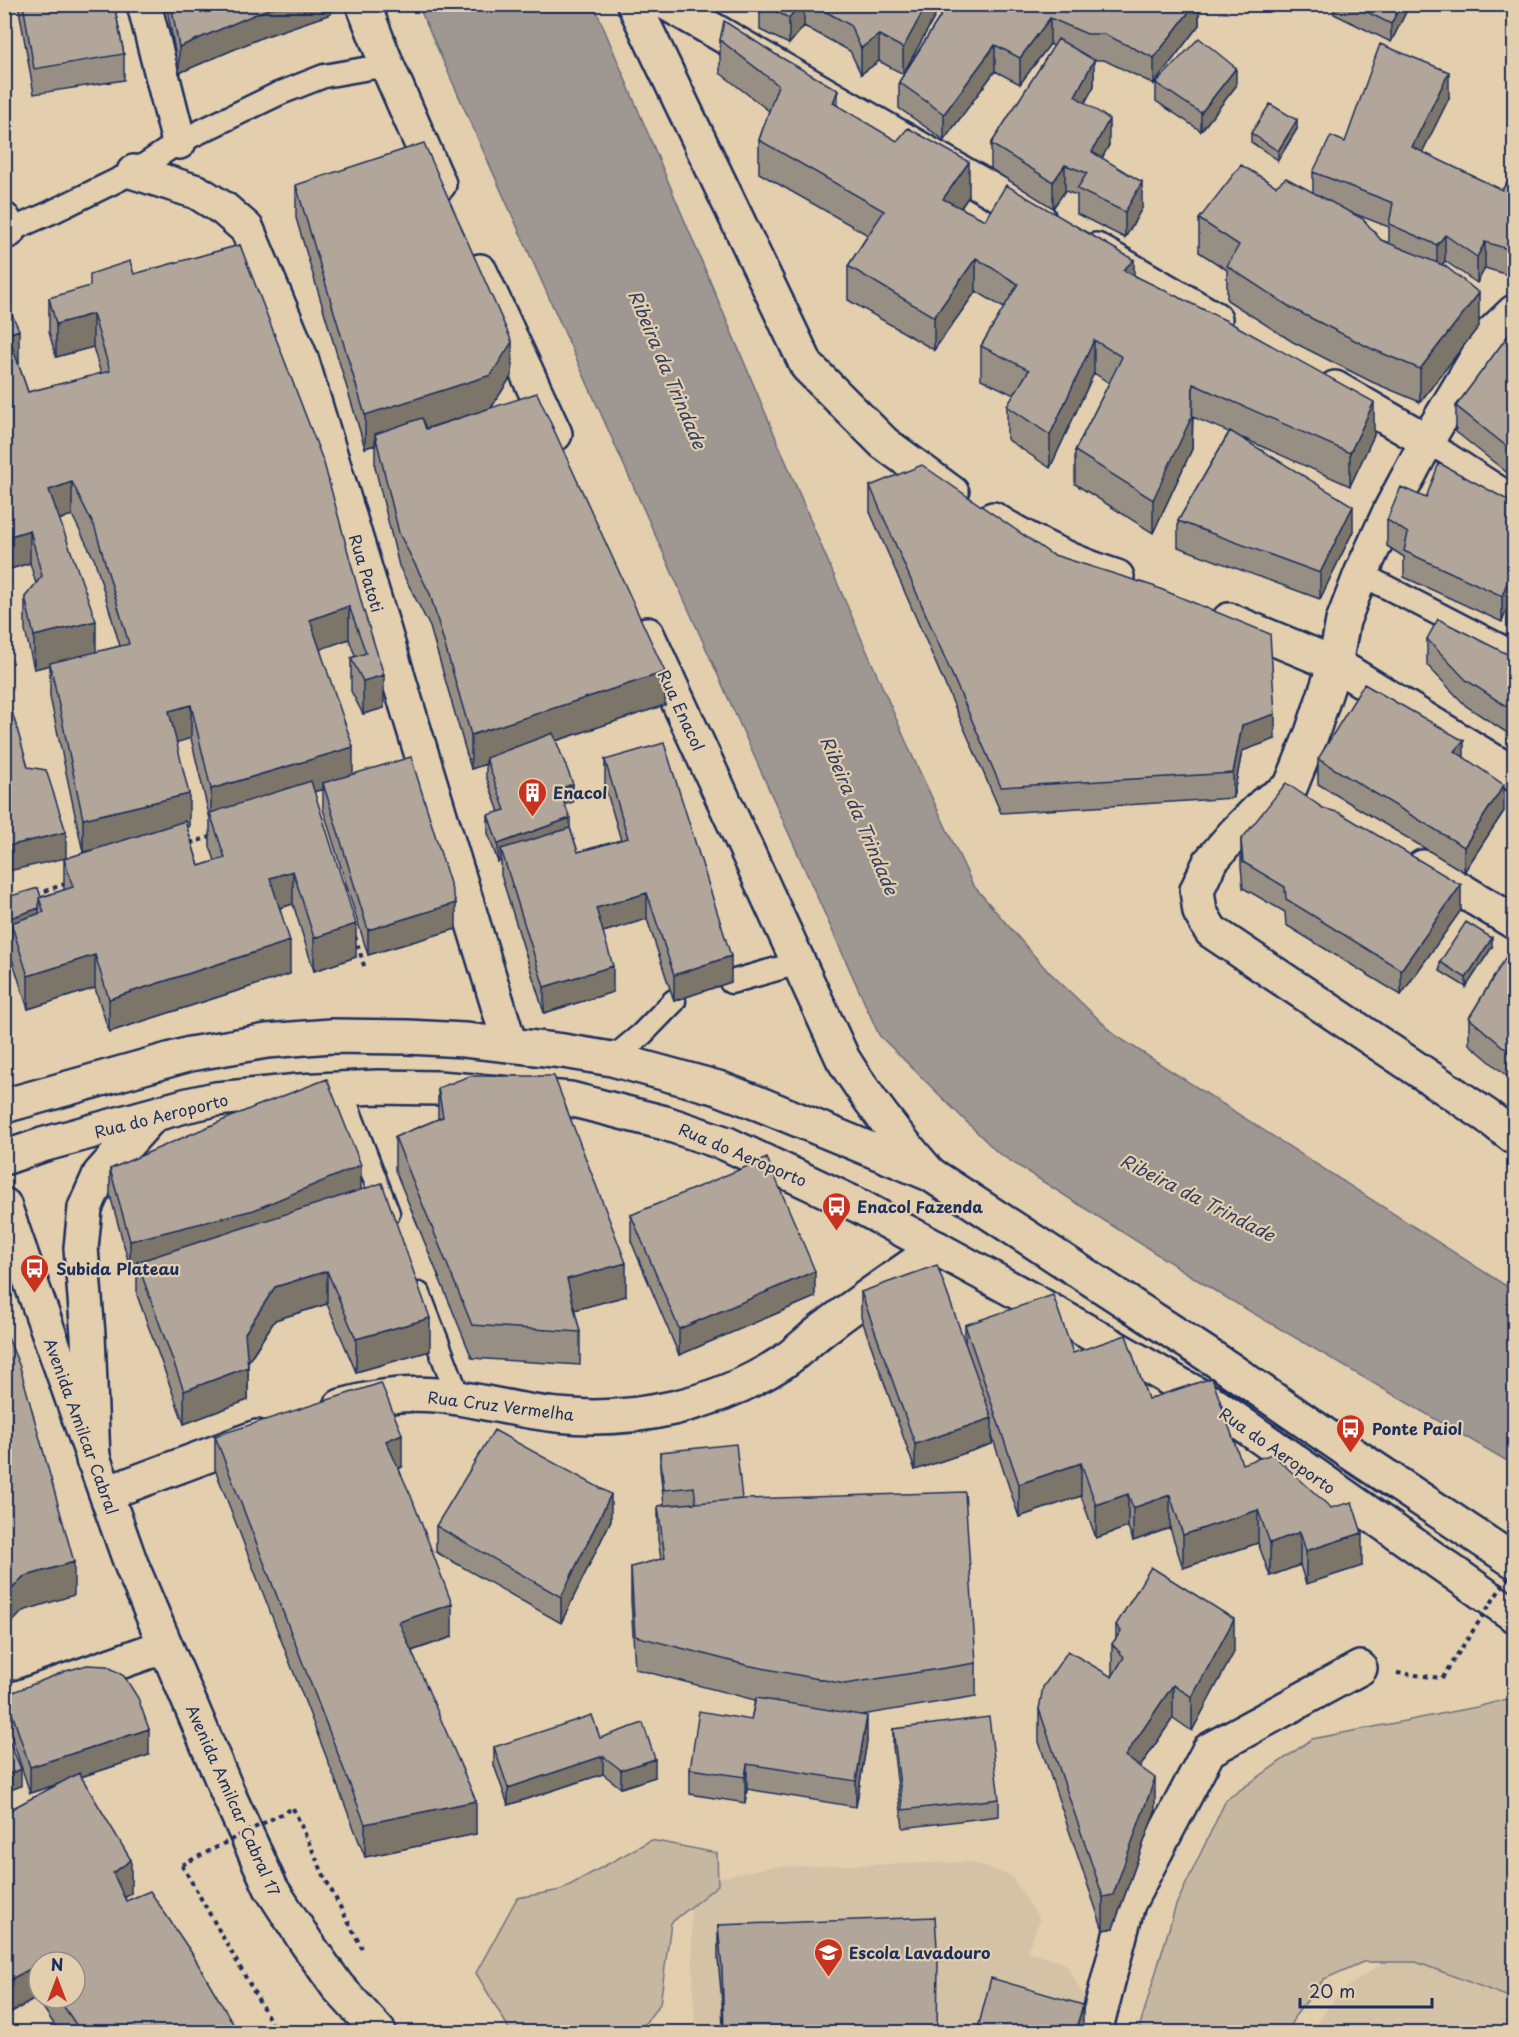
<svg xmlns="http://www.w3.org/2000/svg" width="1519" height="2037" font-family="'Playpen Sans',sans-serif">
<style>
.built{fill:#d4c2a7}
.green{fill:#c6b7a1;stroke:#707380;stroke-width:1.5}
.water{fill:#9f9792;stroke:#6a6d7d;stroke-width:1.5}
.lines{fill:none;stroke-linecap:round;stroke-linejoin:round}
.service-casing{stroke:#1b2f5e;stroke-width:27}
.minor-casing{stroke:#1b2f5e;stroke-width:38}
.tertiary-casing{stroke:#1b2f5e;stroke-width:38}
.primary-casing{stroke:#1b2f5e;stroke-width:38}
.path{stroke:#1b2f5e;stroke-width:4;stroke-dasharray:4.5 4.5;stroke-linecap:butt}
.service{stroke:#e3cead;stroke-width:22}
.minor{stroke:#e3cead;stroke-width:33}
.tertiary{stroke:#e3cead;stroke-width:33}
.primary{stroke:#e3cead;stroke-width:33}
.path-bridge{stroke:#1b2f5e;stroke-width:4;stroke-dasharray:4.5 4.5;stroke-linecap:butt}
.wall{fill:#988f84;stroke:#1b2f5e;stroke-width:1.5;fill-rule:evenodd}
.shaded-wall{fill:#7c746b;stroke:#1b2f5e;stroke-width:1.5}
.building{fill:#b1a699;stroke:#1b2f5e;stroke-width:1.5}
.labels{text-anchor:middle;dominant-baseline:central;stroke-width:4.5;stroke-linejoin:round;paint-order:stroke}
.street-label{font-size:16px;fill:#1b2f5e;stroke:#e3cead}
.poi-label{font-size:16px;font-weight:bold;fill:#1b2f5e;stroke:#e3cead;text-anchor:start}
.water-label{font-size:18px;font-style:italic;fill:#2f3f66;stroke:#e3cead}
</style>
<rect width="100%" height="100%" fill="#e3cead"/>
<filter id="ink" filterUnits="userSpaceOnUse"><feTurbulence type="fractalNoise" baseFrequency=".0167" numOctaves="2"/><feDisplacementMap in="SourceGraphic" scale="12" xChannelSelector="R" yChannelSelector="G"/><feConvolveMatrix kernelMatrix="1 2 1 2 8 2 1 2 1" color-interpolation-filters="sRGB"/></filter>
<g filter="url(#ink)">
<!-- built -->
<path class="built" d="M970,1862l41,14 29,44 -13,31 39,13 24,44 -7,24h-388l-5,-148 80,-17z
M1384,1962h32l98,37v33h-204l30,-40z"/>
<!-- green -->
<path class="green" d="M1514,1697v302l-98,-37h-53l-39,17 -29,37 -8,16h-149l38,-127 50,-105 86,-61 165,-32z
M651,1840l66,13 1,32 -47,38 -11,81 -21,27v1h-128l-35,-59 41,-75 44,-8z"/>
<!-- water -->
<path class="water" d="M418,5h176l229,545 88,203 62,132 71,82 71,68 399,256v174l-299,-174 -217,-138 -119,-118z"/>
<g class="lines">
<defs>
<path id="service" d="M4,233l48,-21 82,-40 45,-30 99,-48 46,-18 63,-11
M1427,441l87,56
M1361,574l153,79
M731,982l67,-19
M612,1059l30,-25 32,-33
M340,1088l48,125
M419,1294l40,105"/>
<path id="minor" d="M144,4l35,138
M363,4l24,61 52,119
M634,4l173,362 77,77 68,50
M668,4l370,213
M134,172l63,20 27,17 23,20 54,129 209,687
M4,220l4,11
M1096,250l119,69
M480,271l75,163
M1514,312l-23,22 -64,107 -36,68 -30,65 -18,47 -8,43 -23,69 -22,55 -26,16 -30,30 -24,28 -13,28 3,22 11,19 276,185 27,21
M1335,388l92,53
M993,519c38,24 80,44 124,58
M1229,620l106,44 179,110
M647,634l196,425c26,42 55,79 87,115
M1423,867l91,55
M341,1406c31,-9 63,-14 95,-11 40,4 80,16 121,20 78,8 160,-10 226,-53 16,-11 30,-26 46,-37 35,-27 72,-52 108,-77
M107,1493l150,-56
M1095,2032l33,-128 81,-154 151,-82"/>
<path id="tertiary" d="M4,1205l31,89 96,270 99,234 41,90 35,54 31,44 42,46
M4,1703l161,-57"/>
<path id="primary" d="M4,1106l186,-52 77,-13 64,-5 77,1 56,3 99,11 49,8 106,29 42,16 170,70 298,194 123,85 163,108
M4,1158l38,-13 146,-40 28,-6 83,-8 78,-4 61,1 74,6 58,5 95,24 62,21 132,62 180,98 173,99 302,212
M93,1460l-5,-125 -7,-87 4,-40 15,-34 53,-59"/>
</defs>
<!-- service casing -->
<use href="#service" class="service-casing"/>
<!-- minor casing -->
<use href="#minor" class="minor-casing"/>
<!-- tertiary casing -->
<use href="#tertiary" class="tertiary-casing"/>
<!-- primary casing -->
<use href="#primary" class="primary-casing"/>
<!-- path -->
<path class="path" d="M190,843l24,-7
M36,894l32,-11
M355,936l10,33
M1397,1673l45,5
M293,1808l34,74 35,66
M182,1865l89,157"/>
<!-- service -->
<use href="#service" class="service"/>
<!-- minor -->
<use href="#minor" class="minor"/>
<!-- tertiary -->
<use href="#tertiary" class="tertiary"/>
<!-- primary -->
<use href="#primary" class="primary"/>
<!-- path-bridge -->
<path class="path-bridge" d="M1442,1678l72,-110
M182,1865l111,-57"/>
</g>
<!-- wall -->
<path class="wall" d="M18,4h96l10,50v26l-90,14z
M166,4h169l-4,10 -68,23 -84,36z
M760,4h175v12l-32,58 -24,-13 -18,13 -11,-23 -46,-25 -15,18 -29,-14z
M948,4l149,5 102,-5v21l-45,59 -50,-24h-11l1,26 -9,16 24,43 -7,13 40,50 -17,30 -48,-24v-19l-12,-4 -12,17 -62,-39v-25l63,-98 -4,-2 -30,40 -25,-13 -51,69 -45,-32v-26z
M1334,4h76l-19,38 -57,-28z
M4,7l7,36v33l-7,1z
M720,40l118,66 131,90 -8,12 24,12 149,55 240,160 -24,51 -107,-48 110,93 -33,68 -142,-52v-26l51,-89 -36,-15 -1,32 -39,84 -78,-49v-33l34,-68 -15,-10 -44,95 -43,-29v-33l7,-11 -33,-16v-33l23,-38 -28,-17 -42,59 -86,-50v-34l20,-31 -109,-62v-33l10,-29 -49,-38z
M1156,83l80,3 -35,45 -45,-30z
M1449,98l-27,54 80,38 13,-19v102l-4,3 -26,-8 -8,15 -32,-22 -3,4 37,61 -59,76 -48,-20 -79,-40 -66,-42v-30l-28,-18v-33l77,-33 37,6v-20l32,-30zM1350,212l39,15v16l-8,-3z
M1297,129l-19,31 -27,-18v-9z
M296,185l216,190 -21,33 174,297 -109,36 17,61 -8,2 5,24 8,24 43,-12 -16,-54v-26l126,222 -57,19 -27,-82 -44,13 10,60 -69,21 -43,-138v-15l-3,2 -10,-29v-18l11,-3 -13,-36v-12l-15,5 -41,-142 -31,-61 -24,-99v-22l-10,3 -69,-230z
M240,245l144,463 -21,6 -12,-23v-33l4,-2 -6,-17 -29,10 33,125 103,155 -88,26 -45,-146v-20l-9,3 42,165 -42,14 -21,-67 -13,4 10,66 -181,58 -14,-44 -67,21 -17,-53v-29l-7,2 37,-32 23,-7v-31l29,-9 -10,2 -33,-155v-32l-16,4 -9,-39v-33l11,-13 -6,-21 -26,8v-258l15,50h-1l10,29 73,-18 -8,-27 -37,10 -7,-25v-34zM72,515l23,46 25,85 -24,6 -37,-132zM191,738l19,81v27l5,15 -16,5 -12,-38 2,-1 -13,-85z
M1515,326v153l-59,-47v-26z
M870,486l405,253 -33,12 -9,47 -232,15 -131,-301z
M1426,498l89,6v83l-13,35 -98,-45v-20l-17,-11v-26z
M1427,639l88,19v80l-49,-32 -39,-41z
M1464,757l40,54 -40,61 -146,-88v-25z
M1241,840l220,70 -60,85 -115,-70 -1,-13 -42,-24 -2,-22z
M1515,942v141l-46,-39v-26z
M1492,947l-26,40 -26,-16v-9z
M438,1088l188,208 -52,14 6,22v33l-108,-7 -77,-188v-33l43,-18z
M110,1169l251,21 69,161 -74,21 -29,-68 -52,16 -27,42v38l-64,24 -47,-129v-30l-7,2 -20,-72z
M631,1215l184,82 -136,58 -48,-114z
M861,1292l104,51v-18l108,28 75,46 94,65 120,102 -56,18 -6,-19 -30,11 -12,-33 -75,25 -13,-40 -37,13 -5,-14 -32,11 -15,-42 -62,21 -27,-81v8l-77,26 -54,-153z
M215,1436l187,31 -3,2 53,168 -40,14 64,183 -111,23 -150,-388z
M660,1452l82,47 234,164v33l-115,19 6,26 -11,66 -109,-18 -2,14 -55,-9v-25l61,-49 4,-20 -120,-31 -4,-69v-33l30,-8 -3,-20v-33l6,-1 -4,-36z
M611,1520l-50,103 -125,-71v-26z
M1116,1625l118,27 -42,79 -19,-13 -33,49 15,44 -42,117 -10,2 -64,-188v-33l73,-32v-33l4,-5z
M6,1695l143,60 -68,22 50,116 -6,5 1,3 112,131h-179l-22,-34 -33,18v-203l55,-29 -29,9 -24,-73zM39,1962l36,36h-36z
M893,1729l106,70v17l-96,12 -10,-81z
M600,1738l55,39 -34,11 -18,-14 -95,31 -14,-40v-18z
M718,1925l220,107h-215l-1,-30 -4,-44z"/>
<!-- shaded-wall -->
<path class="shaded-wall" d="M283,4h52l-4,10 -68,23 -84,36v-26l84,-36z
M800,4h4v22l-15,18v-26z
M927,4h8v12l-32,58v-26z
M1195,4h4v21l-45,59v-26z
M1401,4h9l-19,38v-18z
M1050,18v26l-30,40v-26z
M879,35v26l-18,13v-26z
M995,45v26l-51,69v-26z
M1094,60v26l-19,35v-25z
M1236,68v18l-35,45v-18z
M1449,72v26l-37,75v-26z
M838,90v34l-5,-21z
M1109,119v26l-17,32v-25z
M1297,120v9l-19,31v-9z
M969,162v34l-26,36v-33z
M1065,165v26l-12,17v-26z
M1142,182v26l-17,30v-26z
M1445,235v26l-8,10v-26z
M1485,242v26l-8,15v-26z
M1515,247v26l-4,3v-26z
M976,258v33l-42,59v-33z
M1134,260v33l-11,-23z
M1479,293v33l-59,76v-33z
M93,314v33l-37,10v-33z
M19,330v33l-11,4v-33z
M1094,340v33l-44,95v-33z
M512,342v33l-21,33 -114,36 -2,-10v11l-10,3v-33z
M1193,384l-1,65 -39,84v-33z
M1374,402v33l-24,51v-33z
M72,482v33l-23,8v-33z
M1353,506v25l-33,68v-26z
M30,530v33l-26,8v-33z
M1515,561v26l-13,35v-26z
M349,606v33l-39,14v-33z
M96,621v33l-62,15v-33z
M665,672v33l-177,58 -2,-5v6l-15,5v-34z
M384,675v33l-21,6v-33z
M191,705v33l-22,7v-34z
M1275,714v25l-33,12 -9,47v-25l9,-48z
M1464,741v25l-9,-15z
M353,747v33l-30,3v6l-110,33 -2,-7v-26z
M573,784v18l-14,4v-17z
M1504,785v26l-40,61v-25z
M189,794v33l-106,25v-33z
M570,818v17l-69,14v11l-3,2v-18z
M66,832v26l-62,14v-25z
M293,871v33l-23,7v-33z
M1461,885v25l-60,85v-25z
M647,893v26l-51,15v-26z
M456,903v26l-88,26v-25z
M39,908v9l-28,6v4l-7,2v-9z
M356,924v33l-42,14v-33z
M1492,938v9l-26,40v-9z
M290,941v33l-181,58v-33z
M95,955v33l-67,21v-33z
M731,956v26l-57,19v-26z
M613,966v26l-69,21v-26z
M361,1165v26l-224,71v3l-7,2v-26z
M626,1263v33l-59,16v-33z
M327,1271v33l-52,16 -30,46v-33l30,-46z
M815,1271v26l-136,58v-26z
M430,1318v33l-74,21v-33z
M248,1367v33l-64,24v-33z
M992,1418v26l-77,26v-26z
M402,1434v33l-16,7v-33z
M1081,1463v33l-62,21v-33z
M611,1494v26l-50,103v-26z
M1128,1494v33l-32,11v-33z
M1170,1495v33l-37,13v-33z
M1258,1510v33l-75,25v-33z
M1300,1532v33l-30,11v-33z
M1362,1533v33l-56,18v-33z
M74,1562v33l-51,16 -19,20v-33l19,-21z
M452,1604v33l-53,18v-33z
M1234,1619v33l-42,79v-34z
M1173,1685v33l-48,71v-33z
M867,1716v25l-11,66v-26z
M149,1729v26l-119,38v-26z
M603,1756v18l-95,31v-17z
M655,1759v18l-34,11v-18z
M747,1764v25l-2,14v-26z
M21,1769v17l-17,7v-17z
M1155,1778v33l-42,117 -10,2v-33z
M476,1801v33l-111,23v-33z
M131,1860v33l-18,13v-33z
M37,1965v33l-33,18v-33z
M1083,2005v18l-3,9h-5z"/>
<!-- building -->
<path class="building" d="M23,4h91l10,50 -90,15z
M171,4h112l-20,7 -84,36z
M761,4h39l-11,14z
M812,4h115l-24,44 -24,-13 -18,13 -11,-23z
M948,4h86l1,1 1,-1h54l7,5 4,-5h94l-41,54 -50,-24h-17l-37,-16 -30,40 -25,-13 -51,69 -45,-32z
M1351,4h50l-10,20z
M4,7l7,36 -7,1z
M724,21l51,33 63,36 -5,13 64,38 11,-13 61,34 -26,37 42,21 21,-35 128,75 -11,10 106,52 145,80 -24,51 -157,-69 -1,32 -39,84 -78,-49 47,-94 -28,-17 -44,95 -43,-29 22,-36 -48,-24 37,-62 -42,-26 -42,59 -86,-51 36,-55 -125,-71 19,-55 -58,-45z
M1199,38l37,30 -35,45 -45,-30z
M1058,39l36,21 -19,36 34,23 -17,33 50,30 -17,30 -48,-23 10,-16 -22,-8 -12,17 -62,-38z
M1380,44l69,28 -37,75 90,43 13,-19v76l-4,3 -26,-8 -8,15 -32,-22 -8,10 -48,-21 4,-21 -80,-31 18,-36 14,6z
M1270,104l27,16 -19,31 -27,-18z
M424,143l88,199 -21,33 -126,40 -69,-230z
M1241,165l35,21 10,-8 77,41 18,21 64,26 34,27 -59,76 -48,-20 -79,-40 -66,-43 12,-21 -40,-26z
M240,245l84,218 39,145 21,67 -21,6 -12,-23 15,-5 -17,-47 -39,14 43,127 -142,42 -20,-84 -22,6 20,83 -106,25 -33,-156 79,-19 -34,-116 -23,-46 -23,8 47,131 -62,15 -9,-39 17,-21 -12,-46 -26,8v-225l7,-1 8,18 -11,4 20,58 82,-21 -17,-57 -37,10 -7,-26 41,-12v-12l40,-13 4,13z
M1515,326v127l-59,-47z
M537,393l128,279 -194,63 -41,-141 -31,-61 -24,-99 47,-16 4,11z
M1230,431l123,75 -33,67 -142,-52z
M1439,463l76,41v57l-13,35 -98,-45 4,-18 -21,-13 14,-33 25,11z
M922,465l129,89 102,32 117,48 5,80 -33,11 -9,48 -232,14 -131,-301z
M1438,619l77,39v54l-49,-32 -39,-41z
M1364,684l100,57 -9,10 49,34 -40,62 -146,-88z
M12,711l16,56 18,3 20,62 -62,15v-134z
M553,733l20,51 -14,5 11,29 -72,26 -10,-29 17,-5 -19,-52z
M664,743l67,213 -57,19 -27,-82 -51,15 17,58 -69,21 -43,-138 69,-21 8,24 50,-14 -23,-78z
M411,757l45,146 -88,27 -45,-147z
M311,781l45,143 -42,14 -21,-67 -23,7 20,63 -181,58 -14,-44 -67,21 -17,-53 33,-11 -5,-14 34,-11 -9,-28 121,-38 14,45 26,-8 -15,-45z
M1286,783l37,25 17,5 121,72 -60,85 -115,-71 -1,-12 -42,-25 -2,-22z
M38,888l3,9 -2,1v10l-35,12v-22z
M1466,922l26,16 -26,40 -26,-16z
M1515,942v115l-46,-39z
M470,1076h84l72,187 -59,16 13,53 -108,-7 -77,-188 48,-20 -5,-29z
M327,1079l34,86 -107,45 -124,31 -20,-72 144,-62z
M767,1158l48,113 -136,58 -48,-114z
M382,1183l48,135 -74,21 -29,-68 -52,16 -30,46 3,34 -64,24 -47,-129z
M937,1265l55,153 -77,26 -54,-152z
M1053,1295l20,58 53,-18 22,64 64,-21 30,86 30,-10 59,54 21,-6 10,31 -56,18 -6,-19 -30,11 -12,-33 -75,25 -13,-40 -37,13 -5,-14 -32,11 -15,-42 -62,21 -54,-159z
M4,1328l16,39 54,195 -51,15 -19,21z
M381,1383l21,51 -16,7 25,55 41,108 -53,18 77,179 -111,23 -150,-388z
M494,1430l117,64 -50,103 -125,-71z
M736,1444l6,55 -46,4 -2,-16 -30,3 -4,-38z
M965,1492l11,171 -131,21 -99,-19 -111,-29 -4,-69 34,-9 -7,-52 86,-7z
M1151,1567l83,52 -42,78 -19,-12 -48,71 30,22 -42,117 -10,2 -64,-188 4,-22 25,-36 44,26 12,-20 -12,-13 9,-13 -5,-6z
M87,1665l20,1 17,10 14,22 11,31 -119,38 -24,-72 60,-24z
M756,1698l111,18 -11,65 -109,-17 -2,13 -55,-8 9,-58 52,9z
M592,1715l8,23 43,-15 12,36 -34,11 -18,-14 -95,32 -14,-41z
M989,1717l10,82 -96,11 -10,-81z
M4,1729l17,40 -17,7z
M79,1773l52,87 -18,13 13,28 24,-10 41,61 47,80h-157l-23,-34h17v-36h-36v7l-2,-4 -33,18v-170z
M935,1917l3,45 -1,70h-213l-2,-63 -4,-44z
M991,1978l92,27 -8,27h-98z"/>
</g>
<!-- icons -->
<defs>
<symbol id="building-pin" viewBox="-11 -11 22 30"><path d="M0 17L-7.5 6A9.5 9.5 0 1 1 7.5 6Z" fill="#c8321e" stroke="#e3cead"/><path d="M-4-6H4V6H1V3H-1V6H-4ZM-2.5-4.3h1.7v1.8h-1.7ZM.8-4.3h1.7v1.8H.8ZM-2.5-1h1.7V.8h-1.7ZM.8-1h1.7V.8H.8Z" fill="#fff"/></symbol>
<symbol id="bus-pin" viewBox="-11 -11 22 30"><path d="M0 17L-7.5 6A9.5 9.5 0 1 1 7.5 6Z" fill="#c8321e" stroke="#e3cead"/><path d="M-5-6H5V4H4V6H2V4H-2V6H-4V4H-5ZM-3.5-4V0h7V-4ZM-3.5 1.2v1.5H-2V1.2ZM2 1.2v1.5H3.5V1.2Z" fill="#fff"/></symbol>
<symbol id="school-pin" viewBox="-11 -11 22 30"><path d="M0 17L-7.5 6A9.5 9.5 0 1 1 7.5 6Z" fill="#c8321e" stroke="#e3cead"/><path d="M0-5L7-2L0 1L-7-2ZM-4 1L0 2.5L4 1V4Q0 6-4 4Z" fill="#fff"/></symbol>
</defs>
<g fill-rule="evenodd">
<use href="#building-pin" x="516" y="776" width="33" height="45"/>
<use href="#bus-pin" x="820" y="1190" width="33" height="45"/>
<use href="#bus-pin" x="18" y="1252" width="33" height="45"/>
<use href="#bus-pin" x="1334" y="1412" width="33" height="45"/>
<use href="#school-pin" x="812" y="1936" width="33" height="45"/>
</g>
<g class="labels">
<!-- street labels -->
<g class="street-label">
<text transform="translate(367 573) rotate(73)">Rua Patoti</text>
<text transform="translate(682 710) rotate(65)">Rua Enacol</text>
<text transform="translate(161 1115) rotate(-14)">Rua do Aeroporto</text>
<text transform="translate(743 1154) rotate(23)">Rua do Aeroporto</text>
<text transform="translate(501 1405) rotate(7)">Rua Cruz Vermelha</text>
<text transform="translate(82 1426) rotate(70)">Avenida Amilcar Cabral</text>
<text transform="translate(1278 1450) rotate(35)">Rua do Aeroporto</text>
<text transform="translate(234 1800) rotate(66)">Avenida Amilcar Cabral 17</text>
</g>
<!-- poi labels -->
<g class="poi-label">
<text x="553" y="792">Enacol</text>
<text x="857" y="1206">Enacol Fazenda</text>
<text x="56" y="1268">Subida Plateau</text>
<text x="1372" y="1428">Ponte Paiol</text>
<text x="849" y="1952">Escola Lavadouro</text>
</g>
<!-- water labels -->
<g class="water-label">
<text transform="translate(668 369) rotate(67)">Ribeira da Trindade</text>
<text transform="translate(860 815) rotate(67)">Ribeira da Trindade</text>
<text transform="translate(1198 1197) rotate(27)">Ribeira da Trindade</text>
</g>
</g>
<!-- margin -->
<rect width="1519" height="2037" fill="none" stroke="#e3cead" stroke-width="24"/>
<rect x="12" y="12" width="1495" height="2013" fill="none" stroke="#1b2f5e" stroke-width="2" filter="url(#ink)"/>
<!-- north arrow -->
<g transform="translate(57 1980)"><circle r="28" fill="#e3cead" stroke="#938e8d" stroke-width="1.5"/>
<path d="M0-4.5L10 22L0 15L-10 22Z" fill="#c8321e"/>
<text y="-9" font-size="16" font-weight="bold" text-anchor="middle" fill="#1b2f5e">N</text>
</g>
<!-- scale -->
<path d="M1300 1998v9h132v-9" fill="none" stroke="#1b2f5e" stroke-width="3"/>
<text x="1309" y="1998" font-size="18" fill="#1b2f5e" stroke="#e3cead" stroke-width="4.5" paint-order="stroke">20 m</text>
</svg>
